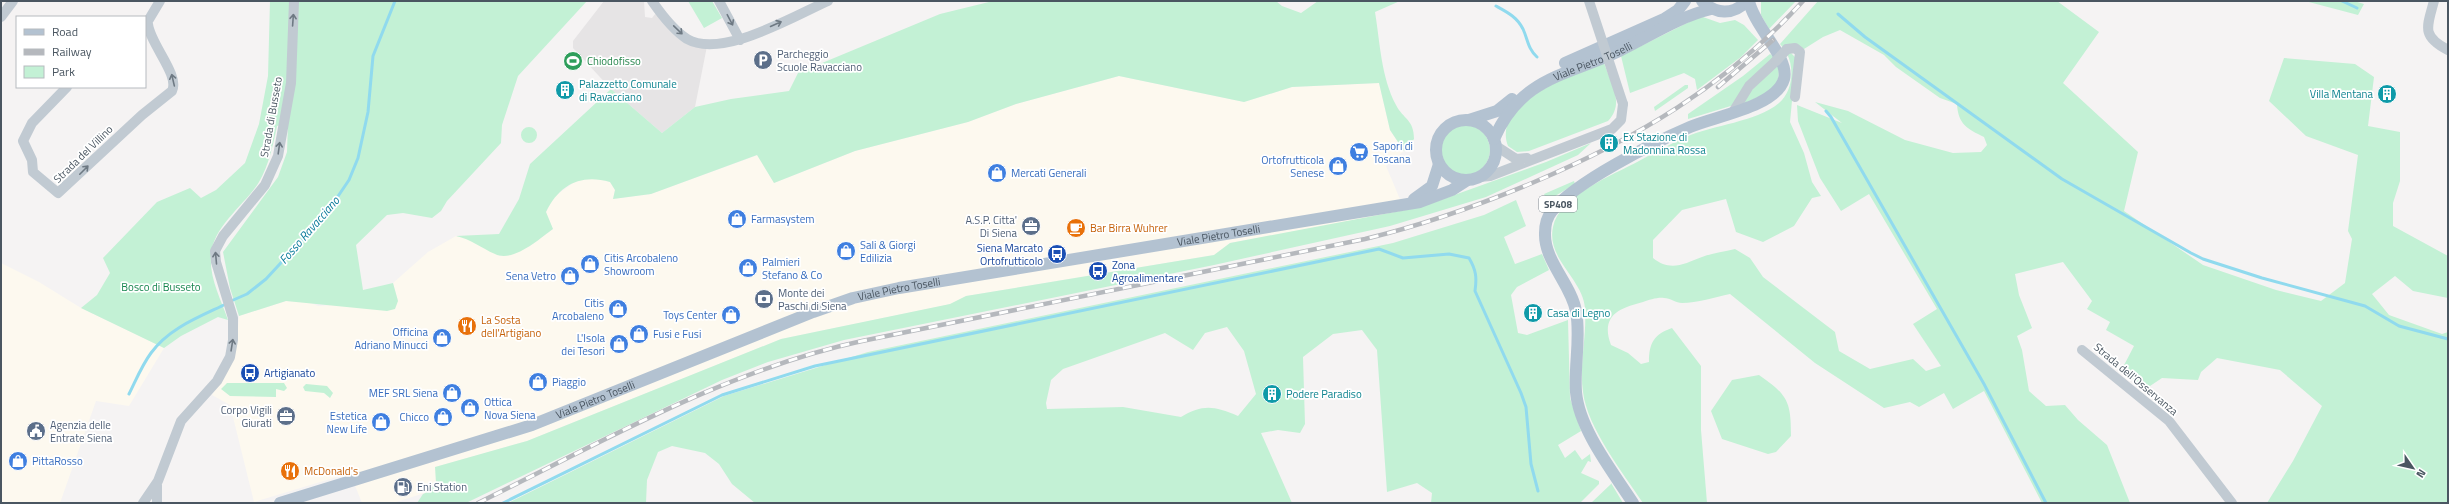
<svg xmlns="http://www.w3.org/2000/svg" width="2449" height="504" font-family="'Titillium Web',sans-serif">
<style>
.commercial{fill:#fdf9ef}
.education{fill:#e6e4e5}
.green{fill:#c3f1d5;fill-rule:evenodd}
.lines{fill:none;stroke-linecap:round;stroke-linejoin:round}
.stream{stroke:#90daee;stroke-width:3}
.minor{stroke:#c1cad2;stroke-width:10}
.major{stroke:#b3c2d1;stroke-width:12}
.rail-casing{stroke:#b5b8bd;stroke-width:4.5}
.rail{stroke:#fff;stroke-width:3;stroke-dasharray:9;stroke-linecap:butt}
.minor-bridge{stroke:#c1cad2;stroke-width:10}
.oneway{stroke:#6e7983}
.labels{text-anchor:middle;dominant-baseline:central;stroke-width:3.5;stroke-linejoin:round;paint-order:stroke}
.shield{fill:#fff;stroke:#808990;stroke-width:1}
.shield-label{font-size:10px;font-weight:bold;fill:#4a5661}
.service-label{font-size:11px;fill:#4e5e75;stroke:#fff;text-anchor:start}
.leisure-label{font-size:11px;fill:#27864d;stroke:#fff;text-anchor:start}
.street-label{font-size:11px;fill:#4a5661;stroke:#fff}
.culture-label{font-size:11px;fill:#0d838f;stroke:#fff;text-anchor:start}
.shop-label{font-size:11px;fill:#366cbe;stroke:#fff;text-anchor:start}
.food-label{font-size:11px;fill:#c56008;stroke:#fff;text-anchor:start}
.transit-label{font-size:11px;fill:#164399;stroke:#fff;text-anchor:start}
.park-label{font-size:11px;fill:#17864f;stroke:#fff}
.water-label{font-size:12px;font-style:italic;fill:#0c7c9b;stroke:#fff}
</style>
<rect width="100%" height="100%" fill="#f5f3f3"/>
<!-- commercial -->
<path class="commercial" d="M1119,76l125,26 48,-15 87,-4 11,47 14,21 -18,15 19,45 -175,32 -16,12 -248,41 -15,8 -170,35 -254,102 -91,26v16l-6,6 1,2 -38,12h-31l-12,-30 -96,29 -24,-97 -18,-10 16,-25 9,-29 2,-25 47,-15 22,1 10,4 80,-5 -5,-18 35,-31 28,-16 13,2 31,18 13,-2 17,-8 23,-17 -7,-17 8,-15 23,-17 16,-3 17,5 5,8 -2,9 38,-5 107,-39 16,28 81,-32 113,-29 48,-18z
M1,263l38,19 42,26 83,40 -35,58 -33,-5 -36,102h-59z"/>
<!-- education -->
<path class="education" d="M604,1h40l1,16 7,1 4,-5 51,33 -12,61 -33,26 -51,-44 -38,-41v-7z"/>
<!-- green -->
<path class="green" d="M270,1h317l-69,75 -16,49 -1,18 -54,58 -6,10 -9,7 -29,-5 -16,2 -31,30 7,45 30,-7 5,18 -3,8 -8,2 -101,-10 -47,15 -9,-28 -7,-36 55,-75 9,-25 1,-29 -11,3c-4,19 -8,39 -18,56 -14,23 -46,44 -48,73 -2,23 10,44 17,65l-10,-3 -37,19 -17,12 -83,-40 16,-13 13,-22 -7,-15 54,-56 33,-14 11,10 15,-8 29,-27 14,-39 9,-48z
M688,1h24l10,17 -18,10z
M993,1h283l6,5 19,7 17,-12h82l-25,11c5,30 6,65 21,93 7,14 18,14 18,34l-10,12 -14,-21 -11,-47 -87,4 -48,15 -125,-26 -103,28 -48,18 -113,29 -81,32 -17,-28 -106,39 -38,5 2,-9 -5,-8c-29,-8 -50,2 -64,30l7,17c-14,10 -40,34 -58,25 -14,-6 -24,-15 -39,-18l43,-2 20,-35 11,-35 81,-75 51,44 33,-26 36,-8 58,-8 9,-18 142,-59z
M1761,1h35l-27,28 -8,-14z
M1818,1h239l42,31 -36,51 75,69 -14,59 79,54 73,25 45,11 24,-18 7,-44 -4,-8 10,-76 -52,-19 -37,-35 15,-43 71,6 19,13 -6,49 32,6v49l-7,22v23l55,30v42l-35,-7 -18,-15 -23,18 17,21 53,19 6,-2v171h-181l26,-42 29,-55 -42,-36 -63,-12 -16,14 -3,8 -36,-2 -18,12 -22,-21 12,-23 -28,-16 4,-8 -23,-13 5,-8 -29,-39 -48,12 4,21 13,33 -15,8 5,14 7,41 17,15 19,-1 13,15 29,25 23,58h-88l-58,-112 -31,18 -9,-16 -25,14 -9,-5 -26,6 -69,-45 -85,-69c-15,3 -33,9 -48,9 -6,0 -12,-5 -18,-5 -6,-1 -15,2 -21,4 -24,6 -43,14 -32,43l17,8 13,11 8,-2c0,-19 5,-28 23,-34l29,38v64l6,73h-64c-20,-30 -56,-76 -60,-111 -4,-27 4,-56 2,-84 -2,-29 -39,-49 -32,-81 6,-31 60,-52 86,-66 15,-8 31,-17 47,-24 27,-12 70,-15 93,-34 13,-11 16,-34 8,-49l4,-1 5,5 -6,64 14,31 8,29 9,14 -9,2 -18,28 -31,16 -27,-10 -10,-33 -44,11 -29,30v18c17,14 31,6 49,-1 10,-4 22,-5 33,-8l15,9 13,19 72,55 4,19 31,18 43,-10 13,12 15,-5 -28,-42 24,-15 -68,-115 -28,17 -21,-33 -22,-57 -1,-16 45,18 -27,-21 33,9 57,29 48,13 28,-1 6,-7 -3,-8c-17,-8 -26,-13 -27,-33l-17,-6 -44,-31 -12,-12 -44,-25 -17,7 -19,12 -11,-4 -9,4 -4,-5z
M2305,1h49l10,3 -6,11z
M1703,17l17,6 15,-3 9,5 14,15 -17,17 -44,33 -2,-11 -11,-6 -54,20 -9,-37 76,-38z
M1770,54l5,4 -41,47 -46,14v-5l55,-38z
M1604,63c7,21 21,40 4,58l-79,30 -12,1 -9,-6c-17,-44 67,-72 96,-83z
M1778,63c5,27 -13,31 -34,40l-2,-3z
M1685,85h3v3l-33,23 -1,-4z
M1440 150a25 25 0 1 1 50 0a25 25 0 1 1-50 0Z
M521 135a8 8 0 1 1 16 0a8 8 0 1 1-16 0Z
M1591,143l-13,12 -92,42 -96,29 -176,39 -370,75 -76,22 -46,18 -256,123h-49l6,-9 7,-3v-2l6,-6 -1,-16 92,-26 254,-102 169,-35 16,-8 248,-41 16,-12 191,-36 125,-45z
M1574,181l1,3 -28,17 -3,-7z
M1516,200l10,26 -22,11 11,27 27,-10 7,16 -32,17 -6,8 7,38 9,2 41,-15 2,78 11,33 -23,14 7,13 10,-8 7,10 8,-6 1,8 -3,-1 -7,12 18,8v3l-19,19h-149l1,-10 -15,-10 -30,9 -10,-142 -15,-20 -29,4 -30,23 2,67 -5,9 -22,-3 -17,3 31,70h-537l-23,-19 -13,-20 -14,-11 -33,-7 -14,6 -11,28 -1,23h-138l216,-107 144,-44 525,-109 91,-28zM1227,327l17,24 12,43 -18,22c-24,-10 -35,-12 -57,1l-58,-10 -76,2 -1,-6 5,-23 12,-11 102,-36 28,17 12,-17z
M1759,375c29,20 32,27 32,61l-15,16 -8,2 -46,-15 -11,-28 21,-31z
M227,383h57l3,5 -3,3 -8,-2v8l-46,-1 -9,-7z
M306,384l21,2 6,7 -3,5 -6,-5 -19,-2 -2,-4z
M1611,483l12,20h-32l20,-19z"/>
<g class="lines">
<!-- stream -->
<path class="stream" d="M2342,1l15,7
M1496,6c11,6 21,11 27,23 5,11 5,20 14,28
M1838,14l27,23 197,142 129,74 12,6 59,19 103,28 34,20 49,13
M1826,111l5,6 153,267 62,119
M231,301l16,-7 19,-15 60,-65 23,-34 9,-22 10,-46 5,-56 22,-55
M129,394c7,-14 13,-29 22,-41 18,-25 48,-36 75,-49
M503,503l219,-108 93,-29 564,-117 24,9 46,-4 20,4c7,12 8,19 6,33l46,102 5,14 5,57 7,27"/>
<!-- minor -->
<path class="minor" d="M652,1c9,13 21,29 35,38 35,20 107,-23 141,-38
M719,1l21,39
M2434,1c-7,26 -13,35 14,49
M1,17l12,-16
M145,26l15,-25
M1787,49l8,-1 5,4 -5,45
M67,87l-35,36 -9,18 9,19 1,12 25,21 84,-78 30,-24c8,-16 -22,-47 -24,-67
M1733,112l16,-26 27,-25
M1496,146l20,13 11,-1
M1480,177l10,-1 122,-47 9,-9 2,-16
M2082,350l87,71 63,82
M143,503l15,-22 23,-60 36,-40 13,-24 3,-17v-22l-17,-56 -1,-11 8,-15 42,-51 13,-29 13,-73 3,-82
M157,503v-18"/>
<!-- major -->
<g class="major">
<path d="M1702,1c13,13 31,15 45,0"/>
<path d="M1565,63l99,-44 14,-9 7,-9"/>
<path d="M1469,120l28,-9 15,-12"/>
<circle cx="1466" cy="150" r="30"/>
<path id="s1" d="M1494,139c27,-62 72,-63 125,-88 31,-15 59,-34 92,-42"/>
<path d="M1414,199l18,-13 7,-22"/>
<path id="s2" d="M280,503l252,-78 281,-113 40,-14 46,-10 521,-86 32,-12 14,-9"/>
<path d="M1633,503c-20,-31 -54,-74 -57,-111 -2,-27 5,-54 0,-81 -5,-27 -32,-50 -31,-78 0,-8 2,-16 7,-22 23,-29 103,-69 138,-84 25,-11 86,-20 94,-48 6,-21 -30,-52 -35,-78"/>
</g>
<defs>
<path id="rail" d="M1718,87l55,-47
M478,503c124,-61 248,-133 384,-162l503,-102c58,-14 112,-33 167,-56 104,-44 194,-97 271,-182"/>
</defs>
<!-- rail casing -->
<use href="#rail" class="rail-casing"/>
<!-- rail -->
<use href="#rail" class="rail"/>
<!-- minor-bridge -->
<path class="minor-bridge" d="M1589,1l34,103
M1776,61l11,-12"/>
</g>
<!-- one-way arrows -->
<defs><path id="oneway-shaft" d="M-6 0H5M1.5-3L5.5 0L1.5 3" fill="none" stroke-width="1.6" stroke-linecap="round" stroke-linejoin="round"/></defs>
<g class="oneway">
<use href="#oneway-shaft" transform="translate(293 20) rotate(-86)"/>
<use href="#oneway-shaft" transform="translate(730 20) rotate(62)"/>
<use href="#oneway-shaft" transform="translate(776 24) rotate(-24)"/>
<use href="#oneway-shaft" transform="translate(678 30) rotate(44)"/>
<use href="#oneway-shaft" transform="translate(173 80) rotate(-103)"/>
<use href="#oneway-shaft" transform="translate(279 148) rotate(-82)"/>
<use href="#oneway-shaft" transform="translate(84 170) rotate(-45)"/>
<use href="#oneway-shaft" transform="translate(216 258) rotate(-95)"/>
<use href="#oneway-shaft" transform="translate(232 345) rotate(-81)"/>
</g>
<!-- icons -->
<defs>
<symbol id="parking-disc" viewBox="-11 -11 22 22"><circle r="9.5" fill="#5c6f8a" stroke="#fff"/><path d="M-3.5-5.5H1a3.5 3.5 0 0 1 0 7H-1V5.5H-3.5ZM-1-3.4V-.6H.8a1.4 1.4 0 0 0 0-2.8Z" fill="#fff"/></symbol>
<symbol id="stadium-disc" viewBox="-11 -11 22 22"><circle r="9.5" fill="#2e9e5b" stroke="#fff"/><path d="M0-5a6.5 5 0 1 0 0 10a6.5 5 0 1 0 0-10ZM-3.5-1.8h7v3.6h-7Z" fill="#fff"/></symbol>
<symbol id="building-disc" viewBox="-11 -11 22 22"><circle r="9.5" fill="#0f9aa8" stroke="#fff"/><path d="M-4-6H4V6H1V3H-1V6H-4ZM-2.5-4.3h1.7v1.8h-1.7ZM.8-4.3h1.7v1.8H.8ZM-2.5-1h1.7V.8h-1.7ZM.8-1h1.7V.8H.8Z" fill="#fff"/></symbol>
<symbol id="supermarket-disc" viewBox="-11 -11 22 22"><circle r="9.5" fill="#3f7fe0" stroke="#fff"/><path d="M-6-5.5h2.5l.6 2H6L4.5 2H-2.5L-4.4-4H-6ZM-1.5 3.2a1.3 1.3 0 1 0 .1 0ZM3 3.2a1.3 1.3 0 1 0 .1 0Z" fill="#fff"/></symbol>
<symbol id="shop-disc" viewBox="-11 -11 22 22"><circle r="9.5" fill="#3f7fe0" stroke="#fff"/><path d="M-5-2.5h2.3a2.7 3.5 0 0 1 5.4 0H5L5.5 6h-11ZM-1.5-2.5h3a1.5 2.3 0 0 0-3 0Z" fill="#fff"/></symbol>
<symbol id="office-disc" viewBox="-11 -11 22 22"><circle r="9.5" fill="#5c6f8a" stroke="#fff"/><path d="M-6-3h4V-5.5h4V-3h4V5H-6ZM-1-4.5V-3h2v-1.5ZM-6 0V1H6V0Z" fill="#fff"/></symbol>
<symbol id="cafe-disc" viewBox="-11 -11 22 22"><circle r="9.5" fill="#e8710a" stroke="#fff"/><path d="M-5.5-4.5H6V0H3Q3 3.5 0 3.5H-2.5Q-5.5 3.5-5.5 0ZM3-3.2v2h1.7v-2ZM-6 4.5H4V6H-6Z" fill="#fff"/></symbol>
<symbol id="bus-disc" viewBox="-11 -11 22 22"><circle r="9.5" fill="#1a4fb4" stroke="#fff"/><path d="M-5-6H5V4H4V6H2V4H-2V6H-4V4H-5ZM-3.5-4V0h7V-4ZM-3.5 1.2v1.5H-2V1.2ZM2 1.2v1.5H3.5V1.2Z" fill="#fff"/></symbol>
<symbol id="bank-disc" viewBox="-11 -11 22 22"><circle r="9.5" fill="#5c6f8a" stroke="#fff"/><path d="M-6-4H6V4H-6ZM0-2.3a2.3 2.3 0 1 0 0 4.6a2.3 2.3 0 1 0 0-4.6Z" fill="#fff"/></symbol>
<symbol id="restaurant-disc" viewBox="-11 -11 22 22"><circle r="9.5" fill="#e8710a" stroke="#fff"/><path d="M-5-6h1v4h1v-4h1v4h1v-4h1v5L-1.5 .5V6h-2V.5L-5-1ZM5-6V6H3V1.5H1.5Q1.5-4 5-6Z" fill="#fff"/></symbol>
<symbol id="civic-disc" viewBox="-11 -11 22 22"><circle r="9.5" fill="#5c6f8a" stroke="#fff"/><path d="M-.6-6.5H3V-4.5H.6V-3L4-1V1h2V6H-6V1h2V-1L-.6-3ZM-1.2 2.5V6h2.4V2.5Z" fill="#fff"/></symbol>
<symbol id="fuel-disc" viewBox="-11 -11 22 22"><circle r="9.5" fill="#5c6f8a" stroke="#fff"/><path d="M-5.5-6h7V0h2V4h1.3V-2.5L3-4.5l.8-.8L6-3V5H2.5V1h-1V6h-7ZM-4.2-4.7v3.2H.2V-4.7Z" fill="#fff"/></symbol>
</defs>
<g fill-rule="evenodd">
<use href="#parking-disc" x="752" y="49" width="22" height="22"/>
<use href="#stadium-disc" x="562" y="50" width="22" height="22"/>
<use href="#building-disc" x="554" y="79" width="22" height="22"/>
<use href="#building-disc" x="2376" y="83" width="22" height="22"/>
<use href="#building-disc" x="1598" y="132" width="22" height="22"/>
<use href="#supermarket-disc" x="1348" y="141" width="22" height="22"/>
<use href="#shop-disc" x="1327" y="155" width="22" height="22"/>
<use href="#shop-disc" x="986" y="162" width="22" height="22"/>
<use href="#shop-disc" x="726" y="208" width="22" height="22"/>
<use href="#office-disc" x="1020" y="215" width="22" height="22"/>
<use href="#cafe-disc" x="1065" y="217" width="22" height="22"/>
<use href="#shop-disc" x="835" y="240" width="22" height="22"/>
<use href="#bus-disc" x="1046" y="243" width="22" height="22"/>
<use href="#shop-disc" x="579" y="253" width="22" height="22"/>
<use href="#shop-disc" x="737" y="257" width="22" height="22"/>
<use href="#bus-disc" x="1087" y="260" width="22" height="22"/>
<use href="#shop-disc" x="559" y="265" width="22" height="22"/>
<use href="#bank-disc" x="753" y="288" width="22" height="22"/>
<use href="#shop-disc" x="607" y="298" width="22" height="22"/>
<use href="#building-disc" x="1522" y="302" width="22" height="22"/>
<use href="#shop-disc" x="720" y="304" width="22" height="22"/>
<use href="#restaurant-disc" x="456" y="315" width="22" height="22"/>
<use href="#shop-disc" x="628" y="323" width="22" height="22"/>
<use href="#shop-disc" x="431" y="327" width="22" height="22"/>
<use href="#shop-disc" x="608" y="333" width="22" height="22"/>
<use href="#bus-disc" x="239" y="362" width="22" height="22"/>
<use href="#shop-disc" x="527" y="371" width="22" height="22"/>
<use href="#shop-disc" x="441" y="382" width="22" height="22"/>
<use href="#building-disc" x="1261" y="383" width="22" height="22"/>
<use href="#shop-disc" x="459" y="397" width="22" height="22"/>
<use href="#office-disc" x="275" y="405" width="22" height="22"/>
<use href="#shop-disc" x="432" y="406" width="22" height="22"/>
<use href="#shop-disc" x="370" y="411" width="22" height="22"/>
<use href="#civic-disc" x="25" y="420" width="22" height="22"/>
<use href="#shop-disc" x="7" y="450" width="22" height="22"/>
<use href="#restaurant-disc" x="279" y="460" width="22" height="22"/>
<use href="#fuel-disc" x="392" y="476" width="22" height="22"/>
</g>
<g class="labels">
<!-- shield labels -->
<rect class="shield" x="1539" y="196" width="38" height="16" rx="3"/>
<g class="shield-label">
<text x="1558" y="204">SP408</text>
</g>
<!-- service labels -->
<g class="service-label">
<text x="777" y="54">Parcheggio<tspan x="777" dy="13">Scuole Ravacciano</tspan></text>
<text x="1017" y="220" text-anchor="end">A.S.P. Citta'<tspan x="1017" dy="13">Di Siena</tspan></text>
<text x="778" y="293">Monte dei<tspan x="778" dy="13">Paschi di Siena</tspan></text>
<text x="272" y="410" text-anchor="end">Corpo Vigili<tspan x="272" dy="13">Giurati</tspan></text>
<text x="50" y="425">Agenzia delle<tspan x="50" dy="13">Entrate Siena</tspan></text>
<text x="417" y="487">Eni Station</text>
</g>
<!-- leisure labels -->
<g class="leisure-label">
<text x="587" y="61">Chiodofisso</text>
</g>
<!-- street labels -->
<g class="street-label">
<text stroke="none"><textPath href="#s1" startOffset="130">Viale Pietro Toselli</textPath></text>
<text transform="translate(271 117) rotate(-80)">Strada di Busseto</text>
<text transform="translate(83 154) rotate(-44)">Strada del Villino</text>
<text stroke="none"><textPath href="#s2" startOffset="980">Viale Pietro Toselli</textPath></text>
<text stroke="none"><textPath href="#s2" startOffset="656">Viale Pietro Toselli</textPath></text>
<text transform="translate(2136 379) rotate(40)">Strada dell'Osservanza</text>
<text stroke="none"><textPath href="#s2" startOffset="332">Viale Pietro Toselli</textPath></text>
</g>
<!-- culture labels -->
<g class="culture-label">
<text x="579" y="84">Palazzetto Comunale<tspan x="579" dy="13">di Ravacciano</tspan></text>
<text x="2373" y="94" text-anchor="end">Villa Mentana</text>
<text x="1623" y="137">Ex Stazione di<tspan x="1623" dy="13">Madonnina Rossa</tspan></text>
<text x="1547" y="313">Casa di Legno</text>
<text x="1286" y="394">Podere Paradiso</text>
</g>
<!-- shop labels -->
<g class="shop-label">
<text x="1373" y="146">Sapori di<tspan x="1373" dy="13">Toscana</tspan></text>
<text x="1324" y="160" text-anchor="end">Ortofrutticola<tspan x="1324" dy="13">Senese</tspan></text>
<text x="1011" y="173">Mercati Generali</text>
<text x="751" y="219">Farmasystem</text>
<text x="860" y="245">Sali &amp; Giorgi<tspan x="860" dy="13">Edilizia</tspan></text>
<text x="604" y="258">Citis Arcobaleno<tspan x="604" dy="13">Showroom</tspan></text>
<text x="762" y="262">Palmieri<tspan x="762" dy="13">Stefano &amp; Co</tspan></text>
<text x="556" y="276" text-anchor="end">Sena Vetro</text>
<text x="604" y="303" text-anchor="end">Citis<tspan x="604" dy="13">Arcobaleno</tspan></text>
<text x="717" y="315" text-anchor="end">Toys Center</text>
<text x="428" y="332" text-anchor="end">Officina<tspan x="428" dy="13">Adriano Minucci</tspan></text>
<text x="653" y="334">Fusi e Fusi</text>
<text x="605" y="338" text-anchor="end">L'Isola<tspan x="605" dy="13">dei Tesori</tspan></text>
<text x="552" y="382">Piaggio</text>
<text x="438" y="393" text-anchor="end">MEF SRL Siena</text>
<text x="484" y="402">Ottica<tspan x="484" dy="13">Nova Siena</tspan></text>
<text x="367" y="416" text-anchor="end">Estetica<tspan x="367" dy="13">New Life</tspan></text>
<text x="429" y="417" text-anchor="end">Chicco</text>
<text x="32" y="461">PittaRosso</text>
</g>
<!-- food labels -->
<g class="food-label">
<text x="1090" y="228">Bar Birra Wuhrer</text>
<text x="481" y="320">La Sosta<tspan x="481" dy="13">dell'Artigiano</tspan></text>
<text x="304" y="471">McDonald's</text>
</g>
<!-- transit labels -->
<g class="transit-label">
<text x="1043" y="248" text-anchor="end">Siena Marcato<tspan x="1043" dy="13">Ortofrutticolo</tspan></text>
<text x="1112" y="265">Zona<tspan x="1112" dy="13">Agroalimentare</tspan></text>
<text x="264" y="373">Artigianato</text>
</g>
<!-- park labels -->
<g class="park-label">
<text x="161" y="287">Bosco di Busseto</text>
</g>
<!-- water labels -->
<g class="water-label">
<text transform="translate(309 230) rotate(-49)">Fosso Ravacciano</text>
</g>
</g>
<!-- border -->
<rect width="2449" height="504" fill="none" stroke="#4a5661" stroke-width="4"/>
<!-- legend -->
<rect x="16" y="16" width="130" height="72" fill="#ffffff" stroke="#b7bbc0"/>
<rect x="24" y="29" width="20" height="6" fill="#b3c2d1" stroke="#b7bbc0"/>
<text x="52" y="36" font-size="12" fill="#4a5661">Road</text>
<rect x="24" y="49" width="20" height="6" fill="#b5b8bd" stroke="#b7bbc0"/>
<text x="52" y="56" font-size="12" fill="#4a5661">Railway</text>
<rect x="24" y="66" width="20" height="12" fill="#c3f1d5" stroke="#b7bbc0"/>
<text x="52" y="76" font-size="12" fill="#4a5661">Park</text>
<!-- north arrow -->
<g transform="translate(2413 468) rotate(124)" stroke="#ffffff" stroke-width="3" paint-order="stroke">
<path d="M0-3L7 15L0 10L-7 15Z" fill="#4a5661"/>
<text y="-6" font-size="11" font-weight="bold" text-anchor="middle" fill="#4a5661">N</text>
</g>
</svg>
